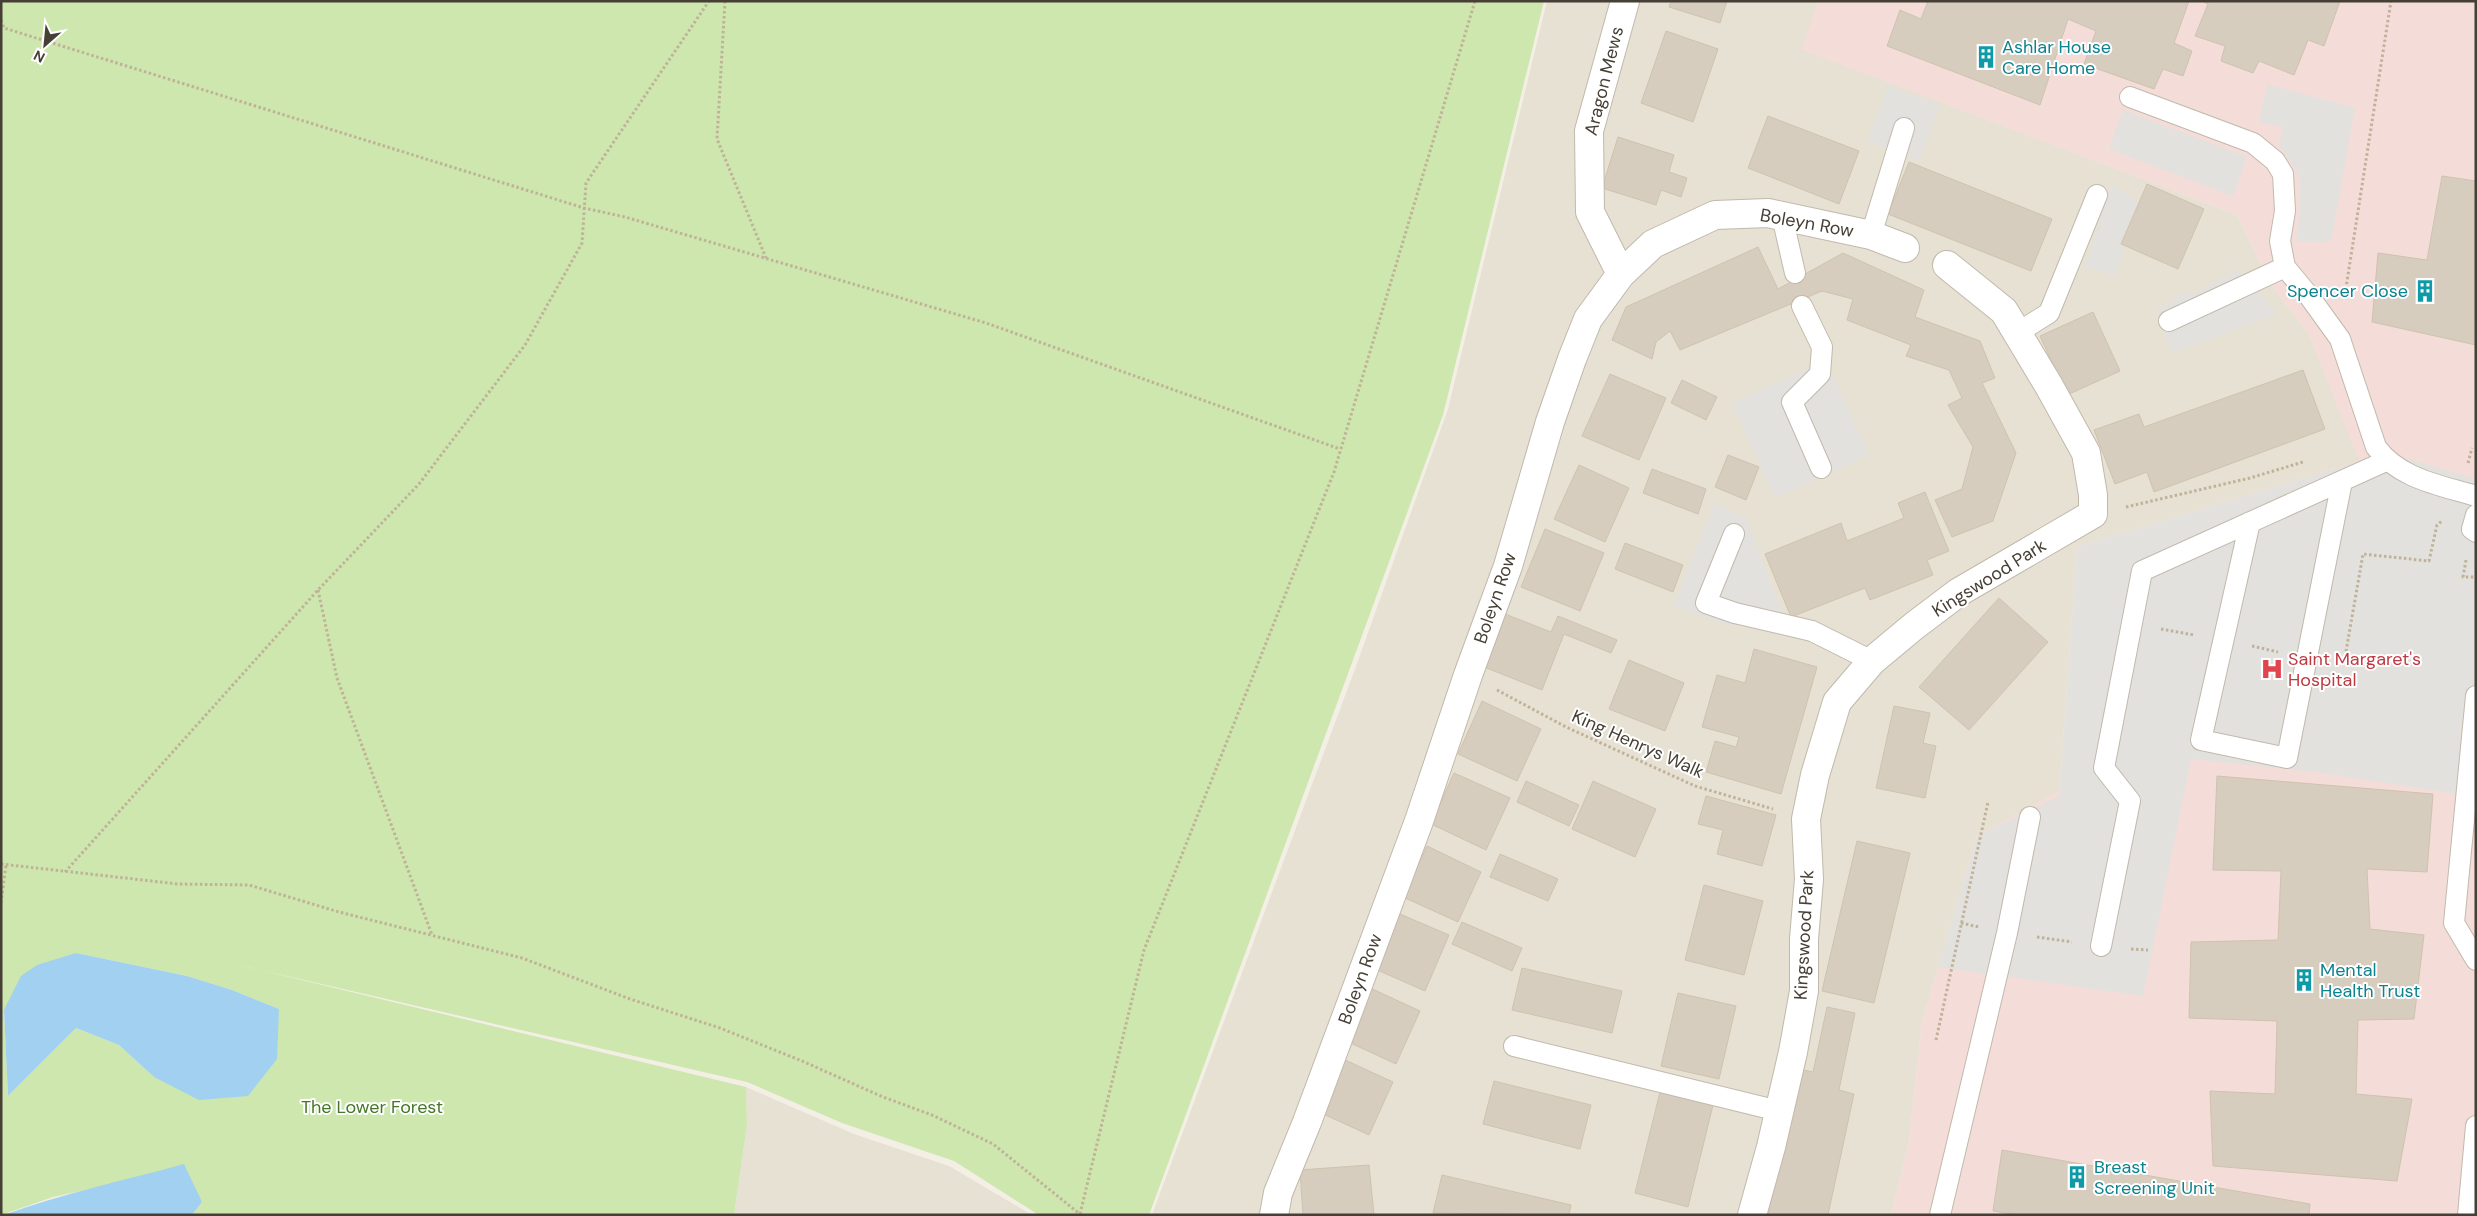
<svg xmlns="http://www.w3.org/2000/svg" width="2477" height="1216" font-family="'DM Sans',sans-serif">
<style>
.residential{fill:#e7e1d3}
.medical{fill:#f4dcd8}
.green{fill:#cde7ae;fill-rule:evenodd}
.parking{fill:#e3e1de}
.water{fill:#a1d0f0}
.building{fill:#d7cdbe;stroke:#cfc2ae}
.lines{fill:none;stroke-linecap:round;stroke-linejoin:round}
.lane-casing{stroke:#c1b9ab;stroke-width:22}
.street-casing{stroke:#c1b9ab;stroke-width:30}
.path{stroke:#c0b299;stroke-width:3;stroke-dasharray:2.5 2.5;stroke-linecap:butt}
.lane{stroke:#fff;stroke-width:20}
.street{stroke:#fff;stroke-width:28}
.labels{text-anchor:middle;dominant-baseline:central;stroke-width:4;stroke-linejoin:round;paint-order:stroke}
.culture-label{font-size:18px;fill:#0d838f;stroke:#fff;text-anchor:start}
.street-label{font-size:18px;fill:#453f35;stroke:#fff}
.health-label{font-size:18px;fill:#be3a42;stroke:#fff;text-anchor:start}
.park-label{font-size:18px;fill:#467728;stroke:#fff}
</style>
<rect width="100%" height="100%" fill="#f3efe5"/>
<!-- residential -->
<path class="residential" d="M1547,1h272l-17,48 435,166 33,69 39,50 51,127 -283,86 -18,249 -82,40 -55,186 -13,120 -18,73h-739l203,-546 93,-260z
M746,1087l108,47 95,32 83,49h-298l13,-90z"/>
<!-- medical -->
<path class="medical" d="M1819,1h657v1214h-585l18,-73 13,-120 55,-186 83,-46 17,-243 282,-86 -50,-127 -39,-50 -33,-69 -436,-166z"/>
<!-- green -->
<path class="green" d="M1,1h1543l-101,414 -294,800h-110l-85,-54 -112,-38 -95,-41 -512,-118 511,123 1,38 -13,90h-542l10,-13 -90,-18 -59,13 -52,18zM76,953l111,23 45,14 47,19 -125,68 -35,-32 -43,-17 -68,68 -4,-86z"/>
<!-- parking -->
<path class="parking" d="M2267,84l88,24 -24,134 -35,-1 4,-32v-28l-7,-16 -14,-20 4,-18 -24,-5z
M1888,86l52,19 -21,56 -52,-20z
M2123,110l124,47 -14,39 -124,-47z
M2111,184l28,18 -24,74 -30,-9z
M2238,269l39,45 -105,39 -16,-42 26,-17 14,-1z
M1826,361l43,94 -94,43 -43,-95z
M2402,457l74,22v318l-161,-25 -124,-13 -48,237 -205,-29 39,-131 82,-40 18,-249 283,-86z
M1714,504l32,14 36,96 -5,18 -56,-9 -48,-17z"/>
<!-- water -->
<path class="water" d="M76,953l111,23 45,14 47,19 -2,50 -29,37 -49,4 -45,-23 -35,-32 -43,-17 -68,68 -4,-86 17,-34 16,-11z
M184,1164l18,38 -10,13h-188c59,-22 119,-34 180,-51z"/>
<!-- building -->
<path class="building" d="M1671,1h56l-7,22 -51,-16z
M1928,1h261l-15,42 18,8 -9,25 -20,-7 -9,20 -70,-25 12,-33 -28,-12 -28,86 -153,-59 13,-36 21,9z
M2202,1h138l-16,45 -16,-6 -14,35 -35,-14 -6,12 -32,-12 4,-15 -30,-10 13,-32z
M1666,31l52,18 -25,73 -52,-19z
M1768,116l91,35 -20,53 -91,-36z
M1618,137l56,18 -5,17 18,6 -6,19 -20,-7 -5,15 -54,-17z
M1909,162l143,57 -21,52 -143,-57z
M2442,176l34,5v164l-104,-23 6,-69 49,7z
M2147,184l57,25 -26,60 -57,-25z
M1758,247l20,42 65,-36 81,37 -9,27 65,24 15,37 -13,5 34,70 -23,68 -41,16 -17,-37 27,-11 11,-42 -25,-42 14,-7 -13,-28 -43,-14 5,-11 -64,-25 6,-21 -31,-8 -142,59 -10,-19 -14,11 -4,17 -40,-19 14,-33z
M2093,312l27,59 -53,24 -27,-59z
M2303,370l22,59 -171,63 -7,-20 -32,12 -21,-54 45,-16 5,13z
M1610,374l56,24 -27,62 -57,-24z
M1682,380l35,17 -11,23 -35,-17z
M1728,455l31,12 -13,33 -31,-13z
M1579,465l50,23 -24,54 -51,-23z
M1652,469l54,20 -8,25 -55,-21z
M1925,492l24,59 -22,9 6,15 -63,25 -5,-12 -74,29 -26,-63 76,-31 6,18 57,-23 -6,-15z
M1545,529l59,24 -24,58 -59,-24z
M1625,543l58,22 -10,27 -58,-23z
M1999,598l49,44 -79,88 -50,-43z
M1500,612l51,20 7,-16 59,24 -6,13 -47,-19 -22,56 -63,-25z
M1754,649l63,18 -36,127 -75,-22 9,-31 21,6 3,-10 -37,-10 15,-52 28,8z
M1629,660l55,23 -19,48 -56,-22z
M1482,701l59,28 -24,52 -59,-27z
M1894,706l36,7 -7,30 13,3 -11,52 -49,-10z
M1454,773l56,25 -24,52 -55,-26z
M2217,776l216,18 -6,78 -60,-3 3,60 54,6 -10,84 -56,1 -2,74 56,5 -15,82 -184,-15 -3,-75 65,3 2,-73 -88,-3 2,-76 87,-2 3,-69 -68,-1z
M1526,781l53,24 -10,21 -52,-24z
M1593,781l63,28 -21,48 -63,-28z
M1706,796l70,19 -14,51 -45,-12 6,-24 -25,-6z
M1857,841l53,12 -36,150 -52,-12z
M1427,846l54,26 -23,50 -55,-25z
M1500,854l58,25 -10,22 -58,-24z
M1704,885l59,16 -19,74 -59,-15z
M1400,914l49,21 -24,56 -50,-22z
M1462,922l60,26 -10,23 -60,-27z
M1522,968l100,23 -10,42 -100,-23z
M1368,987l52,24 -24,53 -52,-24z
M1678,993l58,13 -17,73 -58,-13z
M1827,1007l28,6 -16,77 15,4 -26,121h-60l31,-146 14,3z
M1343,1059l50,23 -24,53 -50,-23z
M1494,1081l97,24 -11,44 -97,-25z
M1661,1088l53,13 -26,106 -53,-14z
M2002,1150l308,54 -1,11h-291l-25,-4z
M1369,1165l5,50h-71l-3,-45z
M1442,1175l129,30 -2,10 -136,-2z"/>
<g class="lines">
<defs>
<path id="lane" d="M2130,97l123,46 22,18 8,13 2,37 -5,30 5,26 24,29 31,43 36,108c23,32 64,38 100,49
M1782,216l13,57
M1871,235l33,-107
M1802,306l20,41 -2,27 -28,28 29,66
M2169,321l116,-54
M2017,333l32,-20 48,-118
M2476,515l-4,14 4,3
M2250,522l-49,218 86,18 55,-277
M1734,534l-28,69 29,10 77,18 60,30
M2476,696l-22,227 22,37
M2101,946l29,-145 -26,-33 38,-197 244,-110
M1514,1046l265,65
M1940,1215l67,-282 23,-116
M2468,1215l8,-89"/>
<path id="street" d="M1621,274l-31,-62 -1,-81 36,-130
M1274,1215l4,-22 29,-71 112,-301 49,-146 40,-109 42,-144 22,-63 16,-40 33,-45 32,-30 62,-29 53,-2 103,22 34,13
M1752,1215l19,-68 22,-95 11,-61v-52l5,-60 -3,-60 9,-44 22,-73 35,-41 42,-35 45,-34 134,-78v-19l-7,-42 -37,-67 -45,-75 -57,-46"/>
</defs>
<!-- lane casing -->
<use href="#lane" class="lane-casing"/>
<!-- street casing -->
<use href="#street" class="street-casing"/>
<!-- path -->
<path class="path" d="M725,1l-8,138 49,119
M1,20l3,8 580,180 41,9 361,106 354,126
M2345,294l46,-293
M2468,463l4,-15
M2126,507l124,-29 53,-16
M2466,560l-3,17h13
M318,590l19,88 95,257
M2161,629l33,6
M2252,646l26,6
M2336,661l8,2 19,-109 66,7 8,-36 6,-5
M1497,690l69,37 129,59 78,23
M1,864l177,20 71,1 90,27 183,46 108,41 90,29 82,33 81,36 49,18 61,29 88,71
M65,872l253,-282 101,-106 106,-139 57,-102 4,-60 123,-182
M1,903l5,-38
M1961,923l18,4
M2037,937l35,5
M2131,949l17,1
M1936,1040l52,-238
M1080,1214l64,-264 190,-478 141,-471"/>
<!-- lane -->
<use href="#lane" class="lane"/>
<!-- street -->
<use href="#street" class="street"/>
</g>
<!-- icons -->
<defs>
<symbol id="building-bare" viewBox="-9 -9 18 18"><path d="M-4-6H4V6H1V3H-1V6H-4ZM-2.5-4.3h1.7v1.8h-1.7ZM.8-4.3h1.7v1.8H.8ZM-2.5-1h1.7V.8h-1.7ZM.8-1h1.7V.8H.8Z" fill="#0f9aa8" stroke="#fff" stroke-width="2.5" paint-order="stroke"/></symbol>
<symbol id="hospital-bare" viewBox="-9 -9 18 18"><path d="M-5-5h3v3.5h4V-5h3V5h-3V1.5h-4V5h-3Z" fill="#e0444e" stroke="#fff" stroke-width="2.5" paint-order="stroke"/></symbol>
</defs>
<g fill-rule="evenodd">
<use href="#building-bare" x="1970" y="41" width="32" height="32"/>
<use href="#building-bare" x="2409" y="275" width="32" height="32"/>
<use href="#hospital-bare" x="2256" y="653" width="32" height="32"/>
<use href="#building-bare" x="2288" y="964" width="32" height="32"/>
<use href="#building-bare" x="2061" y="1161" width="32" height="32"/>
</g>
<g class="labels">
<!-- culture labels -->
<g class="culture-label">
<text x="2002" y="47">Ashlar House<tspan x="2002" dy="21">Care Home</tspan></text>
<text x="2408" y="291" text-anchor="end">Spencer Close</text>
<text x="2320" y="970">Mental<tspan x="2320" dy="21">Health Trust</tspan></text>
<text x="2094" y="1167">Breast<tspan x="2094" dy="21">Screening Unit</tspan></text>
</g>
<!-- street labels -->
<g class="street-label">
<text transform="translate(1604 81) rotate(-76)">Aragon Mews</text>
<text transform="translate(1807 223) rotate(10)">Boleyn Row</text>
<text transform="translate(1989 578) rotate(-32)">Kingswood Park</text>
<text transform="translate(1495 598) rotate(-71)">Boleyn Row</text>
<text transform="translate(1638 744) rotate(24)">King Henrys Walk</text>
<text transform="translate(1804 935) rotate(-87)">Kingswood Park</text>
<text transform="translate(1360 979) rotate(-70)">Boleyn Row</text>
</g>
<!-- health labels -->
<g class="health-label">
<text x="2288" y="659">Saint Margaret's<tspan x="2288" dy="21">Hospital</tspan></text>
</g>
<!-- park labels -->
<g class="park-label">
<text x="372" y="1107">The Lower Forest</text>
</g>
</g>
<!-- border -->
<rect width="2477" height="1216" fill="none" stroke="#453f35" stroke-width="5"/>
<!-- north arrow -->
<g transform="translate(45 45) rotate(207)" stroke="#ffffff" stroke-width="4" paint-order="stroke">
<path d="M0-4L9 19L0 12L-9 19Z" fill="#453f35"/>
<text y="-8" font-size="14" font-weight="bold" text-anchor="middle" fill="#453f35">N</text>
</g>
</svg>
